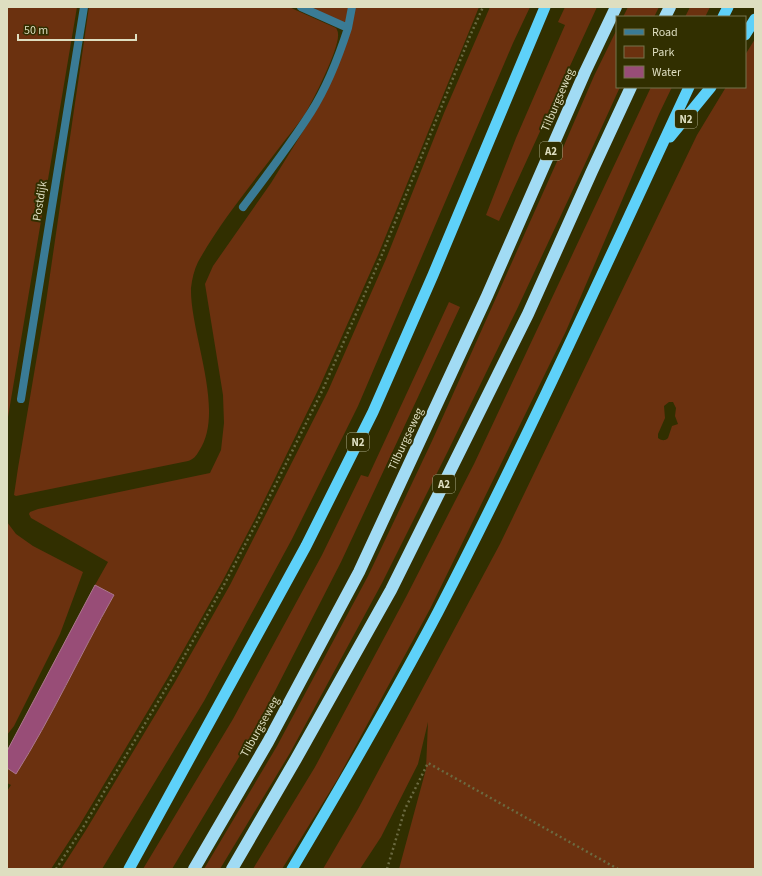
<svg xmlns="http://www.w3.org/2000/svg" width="762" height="876" font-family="'Source Sans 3',sans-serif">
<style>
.green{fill:#6b310f;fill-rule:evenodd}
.water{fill:#984d77;stroke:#ad788d}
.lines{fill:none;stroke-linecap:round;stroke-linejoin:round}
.path{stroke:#6b6a41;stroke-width:2.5;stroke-dasharray:2 3;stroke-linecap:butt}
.minor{stroke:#3a7b95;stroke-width:8}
.trunk{stroke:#5ed1f9;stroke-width:11}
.motorway{stroke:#a1dbf4;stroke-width:12}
.labels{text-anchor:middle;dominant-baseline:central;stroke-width:4;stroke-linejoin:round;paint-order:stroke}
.shield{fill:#312f00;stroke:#aaaa86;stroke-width:1}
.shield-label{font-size:11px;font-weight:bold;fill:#dedec0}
.street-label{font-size:12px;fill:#dedec0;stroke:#312f00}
</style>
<rect width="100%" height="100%" fill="#312f00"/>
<!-- green -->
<path class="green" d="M7,7h70l-70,416z
M89,7h200l47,21c1,2 2,3 2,6 2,13 -25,67 -33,80 -8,12 -18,23 -26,34 -28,37 -58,73 -81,114 -4,8 -6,17 -7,26 -1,46 35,123 8,163 -3,5 -5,8 -11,10l-172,35 -2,-1 4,-27 27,-159z
M296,7h183l-101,248 -59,133 -63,129 -33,63 -56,99 -88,147 -28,43h-44v-78l4,-6 -4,-2v-15l9,6c36,-58 64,-119 98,-179l-19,-10 13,-23 -77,-44 -2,-4 1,-2 8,-3 172,-36 11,-23 3,-27 -1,-28 -18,-111 8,-18 58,-83 52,-84 25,-69z
M490,7h40l-17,36 -155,363 -66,133 -88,162 -102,168h-41l25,-39 89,-148 55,-97 98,-194 58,-132 58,-146z
M565,7h32l-98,214 -13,-6 30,-77 49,-113 -7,-3z
M628,7h31l-5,10h-31z
M690,7h20l-5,10h-20z
M617,29v58h3l-36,79 -66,141 -70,144 -66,132 -92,170 -70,116h-16l73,-123 91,-170 64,-135 127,-284 35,-81z
M755,39v830h-356l27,-100 2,-47 -10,42 -37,73 -21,32h-37l35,-60 142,-265 197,-409 29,-48h19v-32zM669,402h4l3,6 -1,8 3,8 -6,2 -4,12c-3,3 -6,3 -10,0v-4l7,-16 -1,-12z
M651,87h21l-13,27 -93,217 -136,278 -93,171 -55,89h-29l62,-102 91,-170 68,-133z
M449,302l11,5 -119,255 -87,170 -82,137h-29l90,-150 89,-164 39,-80 7,2z
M7,522l9,12 17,12 50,26 -23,62 -46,92 -7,9z"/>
<!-- water -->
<path class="water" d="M95,585l19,10c-34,60 -62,122 -98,179l-9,-6v-17z"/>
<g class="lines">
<!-- path -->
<path class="path" d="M56,869l26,-40 89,-149 54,-97 34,-65 64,-129 58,-132 89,-221 13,-29
M387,869l18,-60 23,-46 190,106"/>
<!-- minor -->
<path class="minor" d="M301,7l47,21 4,-21
M243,207c23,-31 47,-62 68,-95 16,-25 28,-56 37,-84
M21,399l63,-392"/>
<!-- trunk -->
<path class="trunk" d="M723,17l5,-10
M745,35l10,-16
M670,137l41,-50
M129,869l177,-323 67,-134 60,-137 112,-268
M292,869c50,-84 100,-170 146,-257 89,-172 169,-349 251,-525"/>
<!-- motorway -->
<path class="motorway" d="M665,17l5,-10
M194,869l74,-127 91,-170 128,-276 98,-224 31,-65
M232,869l64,-110 95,-169 137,-276 64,-143 39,-84"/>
</g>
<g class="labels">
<!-- shield labels -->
<g class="shield">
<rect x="675" y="110" width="22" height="18" rx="3"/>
<rect x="540" y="142" width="22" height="18" rx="3"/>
<rect x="347" y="433" width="22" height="18" rx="3"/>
<rect x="433" y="475" width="22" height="18" rx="3"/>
</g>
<g class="shield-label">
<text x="686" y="119">N2</text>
<text x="551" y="151">A2</text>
<text x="358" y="442">N2</text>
<text x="444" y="484">A2</text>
</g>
<!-- street labels -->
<g class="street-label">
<text transform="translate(558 100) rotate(-67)">Tilburgseweg</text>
<text transform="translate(40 201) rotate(-81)">Postdijk</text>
<text transform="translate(406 439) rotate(-65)">Tilburgseweg</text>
<text transform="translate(260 727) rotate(-61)">Tilburgseweg</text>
</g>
</g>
<!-- border -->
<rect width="762" height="876" fill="none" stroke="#dedec0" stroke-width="16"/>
<!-- legend -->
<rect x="616" y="16" width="130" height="72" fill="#312f00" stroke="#76754d"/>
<rect x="624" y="29" width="20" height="6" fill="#3a7b95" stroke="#76754d"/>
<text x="652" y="36" font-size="12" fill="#dedec0">Road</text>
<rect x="624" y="46" width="20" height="12" fill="#6b310f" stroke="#76754d"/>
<text x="652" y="56" font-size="12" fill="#dedec0">Park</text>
<rect x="624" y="66" width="20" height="12" fill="#984d77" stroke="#76754d"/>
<text x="652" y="76" font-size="12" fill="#dedec0">Water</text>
<!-- scale -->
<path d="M18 34v6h118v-6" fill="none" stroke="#dedec0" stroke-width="2"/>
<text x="24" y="34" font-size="12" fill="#dedec0" stroke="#312f00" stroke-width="3" paint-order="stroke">50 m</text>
</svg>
